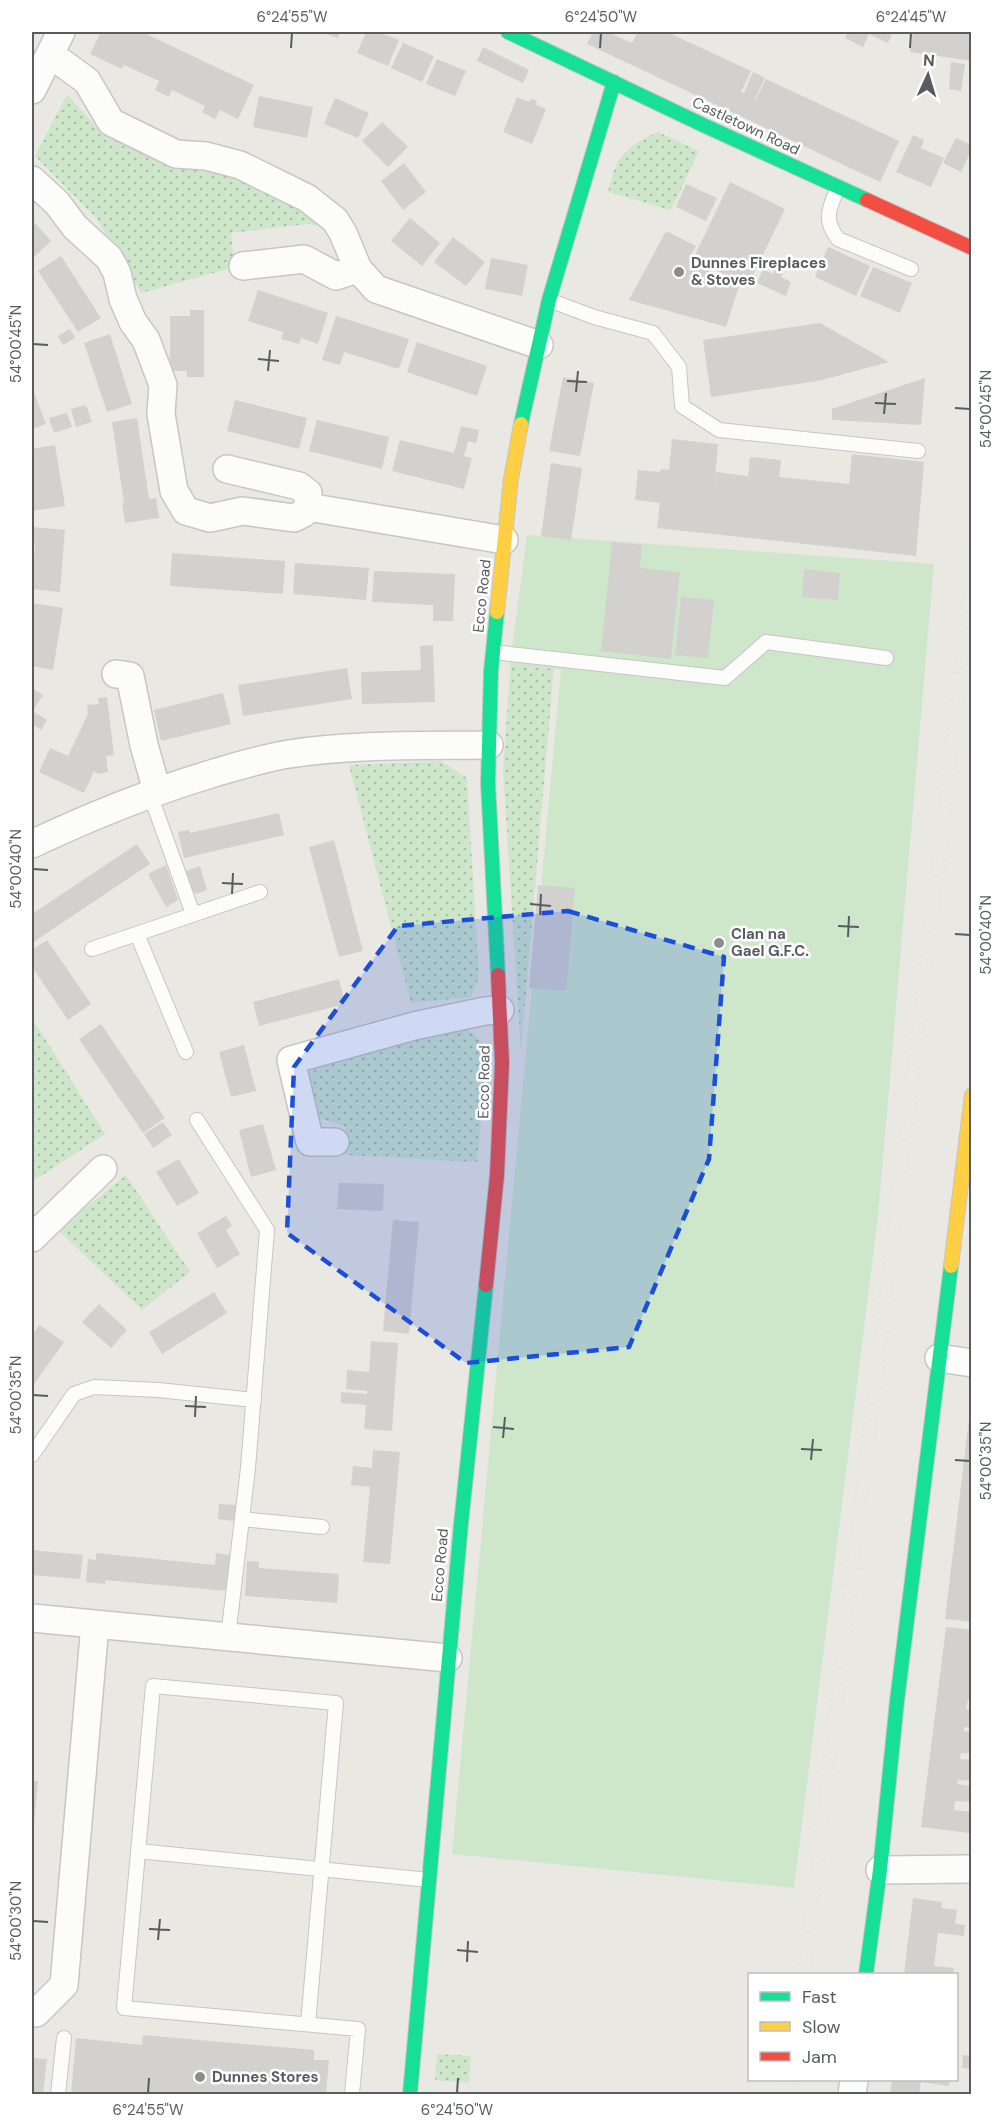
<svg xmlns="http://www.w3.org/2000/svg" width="1003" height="2126" font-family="'DM Sans',sans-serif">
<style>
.grass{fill:url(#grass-dots)}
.pitch{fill:#cee7cb}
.building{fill:#d2d1cd}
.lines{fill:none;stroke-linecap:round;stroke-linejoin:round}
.lane-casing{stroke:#c6c6c4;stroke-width:16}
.street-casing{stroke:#c6c6c4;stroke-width:30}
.fast-casing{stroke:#c5c5c4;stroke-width:16}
.slow-casing{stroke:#c5c5c4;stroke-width:16}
.jam-casing{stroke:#c5c5c4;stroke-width:16}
.lane{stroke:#fcfcfb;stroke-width:14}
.street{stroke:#fcfcfb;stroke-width:27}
.fast{stroke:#16e098;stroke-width:14}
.slow{stroke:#ffcf43;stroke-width:14}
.jam{stroke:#f24e42;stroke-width:14}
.rail{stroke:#e2e2e1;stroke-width:4.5;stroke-dasharray:1.5 8;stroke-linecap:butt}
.marked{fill:#1d4ed8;fill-opacity:0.2;stroke:#1d4ed8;stroke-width:4.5;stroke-dasharray:12 8;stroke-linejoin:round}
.ticks{fill:none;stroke:#585c61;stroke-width:2}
.poi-dot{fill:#8b8d8e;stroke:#fff;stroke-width:2}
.labels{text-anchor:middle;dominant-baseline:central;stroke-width:5;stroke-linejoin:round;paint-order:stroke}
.street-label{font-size:15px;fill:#585c61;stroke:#fff}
.poi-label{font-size:15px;font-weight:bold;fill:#585c61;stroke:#fff;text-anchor:start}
.neatline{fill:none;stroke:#585c61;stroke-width:2}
.ticks-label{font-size:15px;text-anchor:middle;fill:#585c61}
</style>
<defs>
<pattern id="grass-dots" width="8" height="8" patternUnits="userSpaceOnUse" patternTransform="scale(1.5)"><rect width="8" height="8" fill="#cee7cb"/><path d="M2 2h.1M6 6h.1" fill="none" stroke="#aabea8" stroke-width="1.8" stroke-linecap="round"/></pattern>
</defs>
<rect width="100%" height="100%" fill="#eae8e2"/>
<!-- grass -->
<path class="grass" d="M67,94l32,36 82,38 32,-1 35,9 78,50 -19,-2 -76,9 4,34 -94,26 -44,-74 -62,-63z
M658,132l41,19 -28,59 -63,-18c9,-38 15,-43 50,-60z
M511,660l43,6 -33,385 -18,-281z
M441,761l26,17 12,199 -8,20 -60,6 -62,-238z
M32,1018l73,116 -73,48z
M461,1022l26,26 -10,114 -132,-7v-28l-29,-10 -9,-44 8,-8z
M126,1175l64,97 -48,38 -84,-80z
M437,2054l34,2 -2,27 -34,-3z"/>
<!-- pitch -->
<path class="pitch" d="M527,535l407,29 -56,653 -84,671 -342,-34 109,-1184 -51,-6z"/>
<!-- building -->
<path class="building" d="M101,32h41l112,53 -16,34 -18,-9 -5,9 -13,-7 3,-6 -33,-16 -3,7 -14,-7 4,-9 -35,-16 -2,4 -32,-15z
M322,32h19l-4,6z
M366,32h13l20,8 -11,26 -31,-13z
M593,32h14l25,11 6,-11h29l84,39 -10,21 3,1 9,-21 12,6 -10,21h1l10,-20 133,62 -19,41 -293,-138z
M848,32h45l-5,11 -19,-9 -6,13 -18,-9z
M913,32h59v29l-62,-9z
M403,43l31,13 -12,26 -31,-14z
M483,47l46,23 -6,13 -46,-22z
M437,59l29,12 -11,25 -29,-12z
M951,62l14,2 -4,27 -12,-2z
M259,96l54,11 -6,31 -54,-11z
M517,97l12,5 2,-3 6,2 -1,4 10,4 -14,35 -29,-12z
M335,98l34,15 -11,25 -34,-14z
M382,122l26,25 -20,20 -26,-26z
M913,135l11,5 -3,8 23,10 -13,29 -35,-15z
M956,138l16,7v4l-11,23 -18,-9z
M404,163l22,29 -23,18 -22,-29z
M730,182l55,27 -37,77 -55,-27z
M686,184l31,14 -11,23 -30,-14z
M410,218l30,25 -18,23 -31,-25z
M32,220l19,21 -18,17 -1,-1z
M666,231l30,15 -7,13 50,27 -13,41 -97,-27z
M453,237l32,25 -19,24 -32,-24z
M828,247l42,19 -14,30 -41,-19z
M61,256l40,62 -23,14 -40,-61z
M491,258l37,7 -6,31 -37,-7z
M873,267l39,16 -12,30 -40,-17z
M763,269l9,5 3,-5 8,4 -2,4 10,5 -5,14 -29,-13z
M258,290l70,23 -10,31 -17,-6 -2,6 -18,-5 2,-7 -35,-11z
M190,310h14v67h-17v-6h-17v-55h20z
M336,316l73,23 -10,30 -55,-17 -4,13 -18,-5z
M820,323l69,39 -71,19 -107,16 -8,-57z
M70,329l5,9 -12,7 -5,-9z
M110,334l22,70 -25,8 -23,-69z
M417,342l70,24 -10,30 -70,-24z
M563,377l31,6 -14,73 -31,-5z
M925,378l-4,47 -89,-5v-11z
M32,387l14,37 -14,5z
M235,400l72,18 -8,31 -72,-18z
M86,405l6,17 -16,5 -5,-18z
M67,413l5,14 -18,6 -5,-15z
M137,418l12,81 7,-1 3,20 -34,5 -3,-20h2l-12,-81z
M317,420l72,17 -7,32 -73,-18z
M461,426l18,4 -3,13 -8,-2 -4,15 8,2 -8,31 -72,-18 8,-31 54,13z
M672,439l46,5 -5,57 3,-29 32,4 2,-19 31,3 -2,17 70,7 3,-30 72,8 -8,94 -259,-28 3,-25 -25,-3 3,-30 22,2 1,-3 8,1z
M55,445l10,61 -33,5v-14l2,-1 -2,-15v-32z
M551,463l31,5 -11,72 -30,-4z
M32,527l33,3 -5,62 -28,-3 3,-46h-3z
M612,542l30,3 -2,23 40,4 -9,87 -70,-8z
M172,553l113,8 -2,33 -113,-8z
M295,563l74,5 -3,32 -73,-6z
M804,569l36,4 -2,27 -36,-3z
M374,571l81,3 -2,47h-20v-16l-61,-3z
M681,597l33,3 -6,58 -33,-3z
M32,603l31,5 -10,62 -21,-4z
M433,645l2,57 -73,2 -1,-32 60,-2 -1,-24z
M347,668l5,31 -109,17 -5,-31z
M32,688l11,7 -10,16 14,9 -6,10 -9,-6z
M223,693l8,31 -70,17 -7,-31z
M107,697l7,58 -8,1 2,16 -10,2 -4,-3 -10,22 -45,-21 11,-24 18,8 20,-42 -1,-9 12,-1 -1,-6z
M279,813l5,22 -100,23 -6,-26 11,-2 1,3z
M334,840l29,111 -24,6 -30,-110z
M137,844l13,20 -118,79v-29z
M166,865l12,35 -12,7 -18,-33z
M200,866l7,24 -11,4 -4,-5 -6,-18z
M538,885l37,3 -9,103 -37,-3z
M47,940l44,64 -23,16 -36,-53v-17z
M339,979l6,25 -86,22 -6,-24z
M101,1024l64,94 -22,15 -64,-94z
M244,1045l12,46 -25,6 -12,-45z
M163,1122l9,13 -19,13 -9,-14z
M263,1124l13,46 -25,7 -12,-47z
M179,1159l20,34 -22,13 -21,-34z
M339,1183l45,1 -1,27 -46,-2z
M226,1216l6,10 -6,4 14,24 -23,14 -20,-35z
M393,1220l26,2 -10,112 -26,-3z
M214,1292l13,21 -65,41 -13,-22z
M99,1304l28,26 -16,18 -29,-26z
M39,1325l25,17 -32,45v-51z
M371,1341l27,2 -6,88 -28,-2 2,-24 -25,-2v-11l26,2v-3l-21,-2 1,-19 22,2z
M969,1419h3v203l-27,-3z
M373,1450l27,2 -10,112 -27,-2 7,-75 -19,-2 2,-19 19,2z
M219,1504l17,1 -2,16 -16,-2z
M32,1550l51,5 -3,24 -48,-4z
M96,1553l119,12 1,-12 14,2 -3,36 -122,-11v4l-19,-2 2,-23 8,1z
M247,1561l12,1v6l80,6 -2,29 -92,-7z
M946,1627l26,3 -3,54 3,1v16l-4,-1 -2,9 6,1v18l-8,-1v4l8,1v22l-11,-1 -1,6 12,1v21l-14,-1 -1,4 15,2v10l-1,6 -16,-1 -1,9 18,2v17h-2l-1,4 -48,-6z
M32,1781h6l-5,53h-1z
M913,1898l29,4 -1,6 16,2 -2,14 10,1 -1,11 -26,-3 -4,33 20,2 -1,6h-49z
M143,2035l171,15v10h15l-3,34h-255l5,-56 66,7z
M963,2055l9,1v13l-10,-1z
M32,2058l15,1 -4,35h-11z
M892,2080h57v6l-28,-4 -2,12h-29z"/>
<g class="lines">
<defs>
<path id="lane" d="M838,187c-8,21 -16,31 0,52l73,30
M549,300l45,17 59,16 26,34 3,39 37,24 199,21
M493,652l232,26 41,-36 120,16
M150,794l43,120
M137,934l49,118
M92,949l168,-57
M197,1120l70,110 -19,238 -20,169
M32,1455l42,-61 20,-7 64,3 96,10
M242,1519l80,8
M138,1851l291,29
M308,2024l28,-321 -183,-17 -29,322c78,7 156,14 234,21l-6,65
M58,2094l6,-56"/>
<path id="street" d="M50,54l37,27 24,41 65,32 30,2 34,9 67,33 28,22 8,13 15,36 18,20 163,56
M32,90l29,-58
M32,180l25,23 18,24 34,31 8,15 6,26 10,23 13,18 17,45 -2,29 13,77 12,20 24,7 33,-7 51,7 10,-5 4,-6v-14l-9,-7 -72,-17
M243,266l61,-7 32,17 22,-7
M308,507l196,33
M116,674l14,2 14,69 13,46
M32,844c59,-28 119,-52 182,-71 24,-7 50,-15 75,-19 66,-10 133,-8 200,-9
M335,1142h-25l-19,-82 123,-34 71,-15 15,-1
M32,1238l71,-69
M939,1358l33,5
M32,1618l416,40
M880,1870l92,-1
M32,2012l4,1 28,-28 31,-361
M852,2094l2,-14"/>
<path id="fast" d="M508,32l195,93 164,75
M521,424l28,-124 65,-218
M497,612l-6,59 -3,112 10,192
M866,1974l14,-104 17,-169 54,-435
M410,2094l51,-570 25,-239"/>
<path id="slow" d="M497,612l14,-133 10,-55
M951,1266l21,-171"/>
<path id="jam" d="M867,200l105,48
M486,1285l11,-110 5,-112 -4,-88"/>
</defs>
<!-- lane casing -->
<use href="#lane" class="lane-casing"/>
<!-- street casing -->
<use href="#street" class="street-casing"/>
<!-- fast casing -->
<use href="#fast" class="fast-casing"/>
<!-- slow casing -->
<use href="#slow" class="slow-casing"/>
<!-- jam casing -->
<use href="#jam" class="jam-casing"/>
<!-- lane -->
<use href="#lane" class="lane"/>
<!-- street -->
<use href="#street" class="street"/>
<!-- fast -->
<use href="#fast" class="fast"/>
<!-- slow -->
<use href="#slow" class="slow"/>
<!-- jam -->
<use href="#jam" class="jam"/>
<!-- rail -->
<path class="rail" d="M798,1974l174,-1442
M810,1974l162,-1343
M783,2094l2,-14
M796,2094l1,-14"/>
</g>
<!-- marked area -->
<path class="marked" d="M568,911l156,46 -15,202 -80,188 -163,16 -179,-130 7,-166 104,-141z"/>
<!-- ticks -->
<path class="ticks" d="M291,48l1,-15M600,48l1,-15M910,48l1,-15M33,344l15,1M258,359l21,2M268,371l2,-21M567,381l20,1M576,392l2,-21M875,403l21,1M955,408l15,1M884,414l2,-21M33,869l15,1M222,883l21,1M232,894l1,-21M530,904l21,2M540,915l1,-21M838,926l21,1M955,934l15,1M848,937l1,-21M33,1395l15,1M185,1406l21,1M195,1417l1,-21M493,1427l21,2M503,1438l2,-21M801,1449l21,1M811,1460l2,-21M955,1460l15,1M33,1921l15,1M149,1929l21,1M158,1940l2,-21M457,1950l21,2M467,1962l1,-21M148,2093l1,-15M457,2093l1,-15"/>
<!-- markers -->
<g class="poi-dot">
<circle cx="679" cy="272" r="6"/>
<circle cx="719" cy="943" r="6"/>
<circle cx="200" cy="2077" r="6"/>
</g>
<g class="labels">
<!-- street labels -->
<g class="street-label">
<text transform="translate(746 126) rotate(25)">Castletown Road</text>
<text transform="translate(482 596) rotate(-84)">Ecco Road</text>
<text transform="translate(484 1082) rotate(-89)">Ecco Road</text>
<text transform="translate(440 1565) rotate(-85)">Ecco Road</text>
</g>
<!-- poi labels -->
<g class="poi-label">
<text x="691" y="263">Dunnes Fireplaces<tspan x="691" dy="17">&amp; Stoves</tspan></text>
<text x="731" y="934">Clan na<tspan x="731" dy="17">Gael G.F.C.</tspan></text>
<text x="212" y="2077">Dunnes Stores</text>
</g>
</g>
<!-- border -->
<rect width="1003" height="2126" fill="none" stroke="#ffffff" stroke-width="66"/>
<!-- legend -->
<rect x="748" y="1973" width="210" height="108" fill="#ffffff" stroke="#bcbec0" stroke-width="1.5"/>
<rect x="760" y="1992" width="30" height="9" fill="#16e098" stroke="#bcbec0" stroke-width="1.5"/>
<text x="802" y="2003" font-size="18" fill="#585c61">Fast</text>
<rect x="760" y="2022" width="30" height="9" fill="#ffcf43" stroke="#bcbec0" stroke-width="1.5"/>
<text x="802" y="2033" font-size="18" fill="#585c61">Slow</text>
<rect x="760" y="2052" width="30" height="9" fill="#f24e42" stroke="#bcbec0" stroke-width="1.5"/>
<text x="802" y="2063" font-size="18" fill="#585c61">Jam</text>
<!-- north arrow -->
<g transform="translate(928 75) rotate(4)" stroke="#ffffff" stroke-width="4.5" paint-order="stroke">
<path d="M0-4.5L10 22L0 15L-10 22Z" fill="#585c61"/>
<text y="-9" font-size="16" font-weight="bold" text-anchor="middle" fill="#585c61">N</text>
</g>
<rect x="33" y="33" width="937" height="2060" class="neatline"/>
<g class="ticks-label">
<text x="292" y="22">6°24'55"W</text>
<text x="601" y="22">6°24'50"W</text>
<text x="911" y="22">6°24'45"W</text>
<text transform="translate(16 344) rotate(-90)" y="5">54°00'45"N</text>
<text transform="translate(986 409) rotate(-90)" y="5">54°00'45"N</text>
<text transform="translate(16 869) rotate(-90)" y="5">54°00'40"N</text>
<text transform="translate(986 935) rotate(-90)" y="5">54°00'40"N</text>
<text transform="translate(16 1395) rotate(-90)" y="5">54°00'35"N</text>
<text transform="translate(986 1461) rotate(-90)" y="5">54°00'35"N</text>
<text transform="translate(16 1921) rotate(-90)" y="5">54°00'30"N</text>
<text x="148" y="2115">6°24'55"W</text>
<text x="457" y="2115">6°24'50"W</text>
</g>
</svg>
